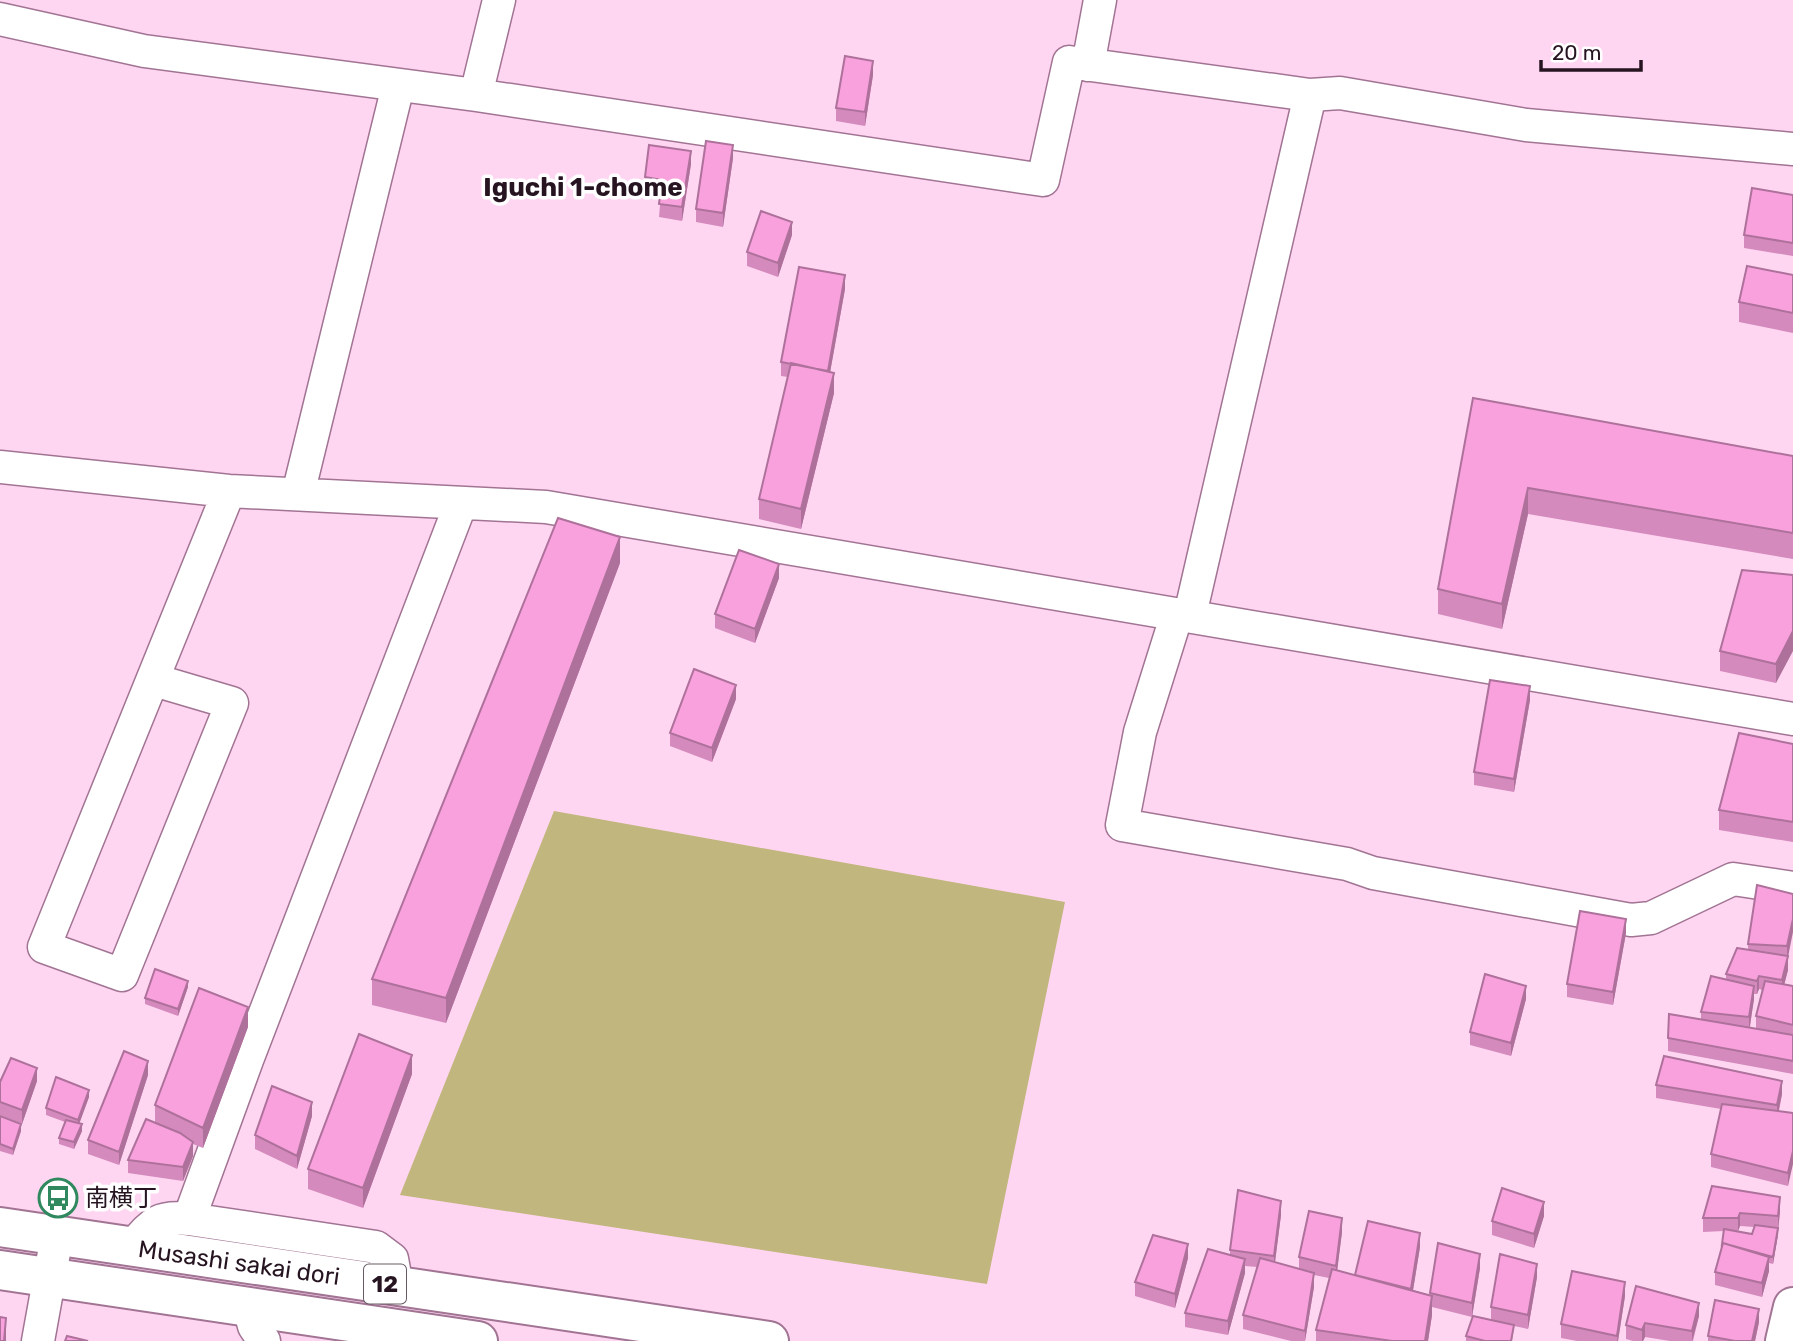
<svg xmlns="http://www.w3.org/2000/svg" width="1793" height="1341" font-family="Rubik,'Noto Sans JP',sans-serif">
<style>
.green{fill:#c1b67d}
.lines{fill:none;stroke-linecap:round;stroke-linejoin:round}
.street-casing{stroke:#a27494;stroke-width:35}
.primary-casing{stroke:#a27494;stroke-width:42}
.street{stroke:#fff;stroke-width:32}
.primary{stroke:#fff;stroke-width:38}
.wall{fill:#d58abe;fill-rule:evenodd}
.shaded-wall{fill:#ae719b}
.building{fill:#f8a1dd;stroke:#ae719b;stroke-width:2}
.labels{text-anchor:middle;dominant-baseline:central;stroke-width:7;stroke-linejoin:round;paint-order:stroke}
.shield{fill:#fff;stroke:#675a64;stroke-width:2}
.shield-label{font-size:23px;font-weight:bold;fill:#261421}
.poi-label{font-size:24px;fill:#261421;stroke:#fff;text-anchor:start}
.street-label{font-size:24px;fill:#261421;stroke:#fff}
.neighbourhood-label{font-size:26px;font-weight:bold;fill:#261421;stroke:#fff}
</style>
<rect width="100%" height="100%" fill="#ffd6f1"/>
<!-- green -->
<path class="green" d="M554,811l511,91 -78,382 -587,-89z"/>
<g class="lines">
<defs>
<path id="street" d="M0,19l144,32 332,44 567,85 26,-118 241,33 30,-2 186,32 267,24
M1088,65l12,-65
M476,95l23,-95
M0,467l229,24 317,16 1247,212
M298,494l100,-408
M1177,614l-37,118 -18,93 225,39 26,9 258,47 20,-2 82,-39 60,9
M1190,615l120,-520
M154,680l78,23 -110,272 -78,-28 185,-456
M189,1219l58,-159 214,-557
M132,1247c20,-23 25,-32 57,-28l187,28 16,12 5,27
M249,1307l5,19 10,15
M38,1341l19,-105"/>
<path id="primary" d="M0,1227l769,114
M0,1270l478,71
M1785,1341l8,-34"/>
</defs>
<!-- street casing -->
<use href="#street" class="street-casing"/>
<!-- primary casing -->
<use href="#primary" class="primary-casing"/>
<!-- street -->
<use href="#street" class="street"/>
<!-- primary -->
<use href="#primary" class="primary"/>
</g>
<!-- wall -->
<path class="wall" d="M873,75l-8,51 -29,-5v-13z
M733,158l-10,69 -27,-5v-13z
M691,164l-9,57 -23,-4 2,-24 -16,-3v-13z
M1793,195v61l-49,-8v-13z
M792,235l-14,42 -31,-11v-14z
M1793,275v58l-54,-11v-20z
M845,289l-15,83 4,21 -33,136 -42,-10v-20l29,-122 -7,-1v-14z
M1473,398l320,58v103l-265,-45 -26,115 -64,-15v-25z
M620,563l-174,460 -74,-18v-26z
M1793,575l-17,108 -56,-12v-20z
M779,578l-24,65 -40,-15v-14z
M736,699l-24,63 -42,-16v-13z
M1530,700l-16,92 -40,-7v-13z
M1793,744v98l-74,-12v-20z
M1793,894l-5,63v13l-4,15 9,1v88l-125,-23v-13l33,-19v-7l25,-32v-6l22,-25v-5zM1759,989l3,1 -6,26v13l-6,-1 4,-34h3z
M1626,933l-13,72 -46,-8v-13z
M188,987l-10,29 -33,-12v-6z
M1526,999l-15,57 -41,-11v-13z
M248,1027l-45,121 -10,-4v12l-10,25 -55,-8v-13l27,-37v-18z
M412,1074l-49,134 -55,-19v-20z
M148,1075l-29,90 -31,-11v-14z
M37,1081l-15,43 -22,-9v-33z
M1656,1085l126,9 -3,17 14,2 -5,73 -77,-19v-13l10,-45 -65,-11z
M89,1097l-10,27 3,7 -8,18 -15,-5v-6l6,-16 -19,-7v-7z
M0,1116l21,15 -8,24 -13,-4z
M312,1116l-15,53 -42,-20v-14z
M1712,1186l68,25 -2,24 -5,29 -4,-1v8l-7,26 -47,-12v-13l7,-26 2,-15 -21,1v-14zM1740,1226l14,1 -2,7 -14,-3z
M1281,1215l-6,47 24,7v-12l43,-25 -5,38 18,5 65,-28 -7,43 17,5 8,-52 42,25 -8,49 -40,-10v8l-4,26h-112v-11l13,-52 -15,-3v12l-9,54h-14l-48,-12v-14l14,-48 -12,-1v7l-17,62 -43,-8v-14l45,-58v-5z
M1544,1216l-10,32 -42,-13v-14z
M1188,1258l-13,50 -40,-12v-14z
M1537,1277l-9,52 -14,-3 -2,15h-46v-5l25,-16v-13z
M1625,1296l-7,45h-41l-16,-3v-14z
M1699,1316l-6,25h-23l-25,-4 -2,4h-10l-7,-2v-14z
M1759,1322l-4,19h-47v-5z"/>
<!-- shaded-wall -->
<path class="shaded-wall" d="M873,61v14l-8,51v-14z
M733,145v13l-10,69v-14z
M691,151v13l-9,57v-14z
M792,222v13l-14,42v-14z
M845,275v14l-17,95v-13z
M834,373v20l-33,136v-20z
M1528,488v26l-26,115v-25z
M620,537v26l-174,460v-25z
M779,564v14l-24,65v-14z
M1793,631v20l-17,32v-19z
M736,685v14l-24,63v-14z
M1530,686v14l-16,92v-13z
M1626,919v14l-13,72v-13z
M1793,919v13l-5,25v13l-6,23v-13l5,-21v-13z
M1759,976v13l-2,5v-13z
M188,981v6l-10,29v-7z
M1526,986v13l-15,57v-13z
M1754,986v14l-5,31v-14z
M248,1007v20l-45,121v-20z
M412,1055v19l-49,134v-20z
M148,1061v14l-29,90v-13z
M37,1068v13l-15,43v-14z
M1782,1081v13l-5,24v-13z
M89,1090v7l-11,30v-7z
M312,1102v14l-15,53v-13z
M21,1124v7l-8,24v-6z
M82,1124v7l-8,18v-7z
M193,1142v14l-10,25v-14z
M1793,1151v13l-5,22v-13z
M1780,1197v14l-2,18v-13z
M1281,1201v14l-7,55v-14z
M1544,1202v14l-10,32v-14z
M1740,1213v13l-2,5v-13z
M1342,1218v14l-6,48v-14z
M1778,1228v7l-5,29v-7z
M1420,1233v14l-9,56v-14z
M1188,1244v14l-13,50v-14z
M1480,1254v14l-8,49v-14z
M1769,1257v14l-7,26v-14z
M1245,1259v14l-17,62v-14z
M1537,1264v13l-9,52v-14z
M1314,1273v14l-9,54v-10z
M1625,1282v14l-7,45h-1z
M1432,1296v19l-4,26h-3z
M1699,1303v13l-7,25v-10z
M1759,1309v13l-4,19h-3z
M6,1318v23h-2z
M1645,1323v14l-2,4h-1v-11z"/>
<!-- building -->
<path class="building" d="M845,56l28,5 -8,51 -29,-4z
M706,141l27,4 -10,68 -27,-4z
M649,145l42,6 -9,56 -23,-3 3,-24 -17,-3z
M1752,188l41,7v48l-49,-8z
M761,211l31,11 -14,41 -31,-11z
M1747,266l46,9v38l-54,-11z
M799,267l46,8 -17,96 -47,-9z
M791,363l43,10 -33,136 -42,-10z
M1473,398l320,58v77l-265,-45 -26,116 -64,-15z
M558,518l62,19 -174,461 -74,-19z
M739,550l40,14 -24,65 -40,-15z
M1742,570l51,5v56l-17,33 -56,-13z
M694,669l42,16 -24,63 -42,-15z
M1490,680l40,6 -16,93 -40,-7z
M1739,733l54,11v78l-74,-12z
M1757,885l36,9v25l-6,27 -39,-2z
M1580,911l46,8 -13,73 -46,-8z
M1737,948l51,8 -6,24 -23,-4 -2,5 -31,-7z
M155,969l33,12 -10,28 -33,-11z
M1485,974l41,12 -15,57 -41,-11z
M1711,976l43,10 -5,31 -48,-5z
M1765,981l28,5v39l-37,-9z
M199,988l49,19 -45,121 -48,-23z
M1669,1014l124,21v26l-125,-23z
M359,1034l53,21 -49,133 -55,-19z
M124,1051l24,10 -29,91 -31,-12z
M1664,1056l118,25 -5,24 -121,-20z
M11,1058l26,10 -15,42 -22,-8v-20z
M56,1077l33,13 -11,30 -32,-12z
M272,1086l40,16 -15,54 -42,-21z
M1722,1104l71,9v38l-5,22 -77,-19z
M0,1116l21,8 -8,25 -13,-5z
M146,1119l34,14 13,9 -10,25 -55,-7z
M66,1120l16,4 -8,18 -15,-4z
M1712,1186l68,11 -2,19 -38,-3 -2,5h-35z
M1502,1188l42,14 -10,32 -42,-13z
M1238,1190l43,11 -7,55 -44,-6z
M1309,1211l33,7 -6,48 -37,-9z
M1368,1221l52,12 -9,56 -56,-14z
M1755,1225l23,3 -5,29 -50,-14 -1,1 2,-15 28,5z
M1153,1235l35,9 -13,50 -40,-12z
M1438,1243l42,11 -8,49 -42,-10z
M1723,1243l46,14 -7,26 -47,-11z
M1208,1249l37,10 -17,62 -43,-8z
M1500,1254l37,10 -9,51 -37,-8z
M1260,1258l54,15 -9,58 -62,-16z
M1332,1269l100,27 -7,45h-33l-76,-11z
M1572,1271l53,11 -8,54 -56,-12z
M1636,1286l63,17 -7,28 -47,-8 -3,7 -16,-5z
M1715,1300l44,9 -7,32h-17l-27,-5z
M1473,1316l41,9 -3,16h-26l-19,-5z
M0,1317l6,1 -2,23h-4z
M67,1336l21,5h-23z"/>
<!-- icons -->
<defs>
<symbol id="bus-ring" viewBox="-11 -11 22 22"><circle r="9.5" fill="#fff" stroke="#30895e" stroke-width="1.5"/><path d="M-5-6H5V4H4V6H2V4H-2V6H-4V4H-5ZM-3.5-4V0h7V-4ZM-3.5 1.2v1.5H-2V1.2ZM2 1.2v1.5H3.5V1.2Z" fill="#30895e"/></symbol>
</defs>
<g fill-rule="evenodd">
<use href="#bus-ring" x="36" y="1176" width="44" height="44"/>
</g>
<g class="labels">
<!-- shield labels -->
<rect class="shield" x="364" y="1264.5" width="42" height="39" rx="5"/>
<g class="shield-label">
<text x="385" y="1284">12</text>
</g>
<!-- poi labels -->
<g class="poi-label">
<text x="85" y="1198">南横丁</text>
</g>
<!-- street labels -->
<g class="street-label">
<text transform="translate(239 1263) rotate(8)">Musashi sakai dori</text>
</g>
<!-- neighbourhood labels -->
<g class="neighbourhood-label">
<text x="583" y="187">Iguchi 1-chome</text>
</g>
</g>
<!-- scale -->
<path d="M1541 60v10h100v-10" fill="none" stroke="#261421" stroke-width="3.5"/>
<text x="1552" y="60" font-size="21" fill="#261421" stroke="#ffffff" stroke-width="5" paint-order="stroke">20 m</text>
</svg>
